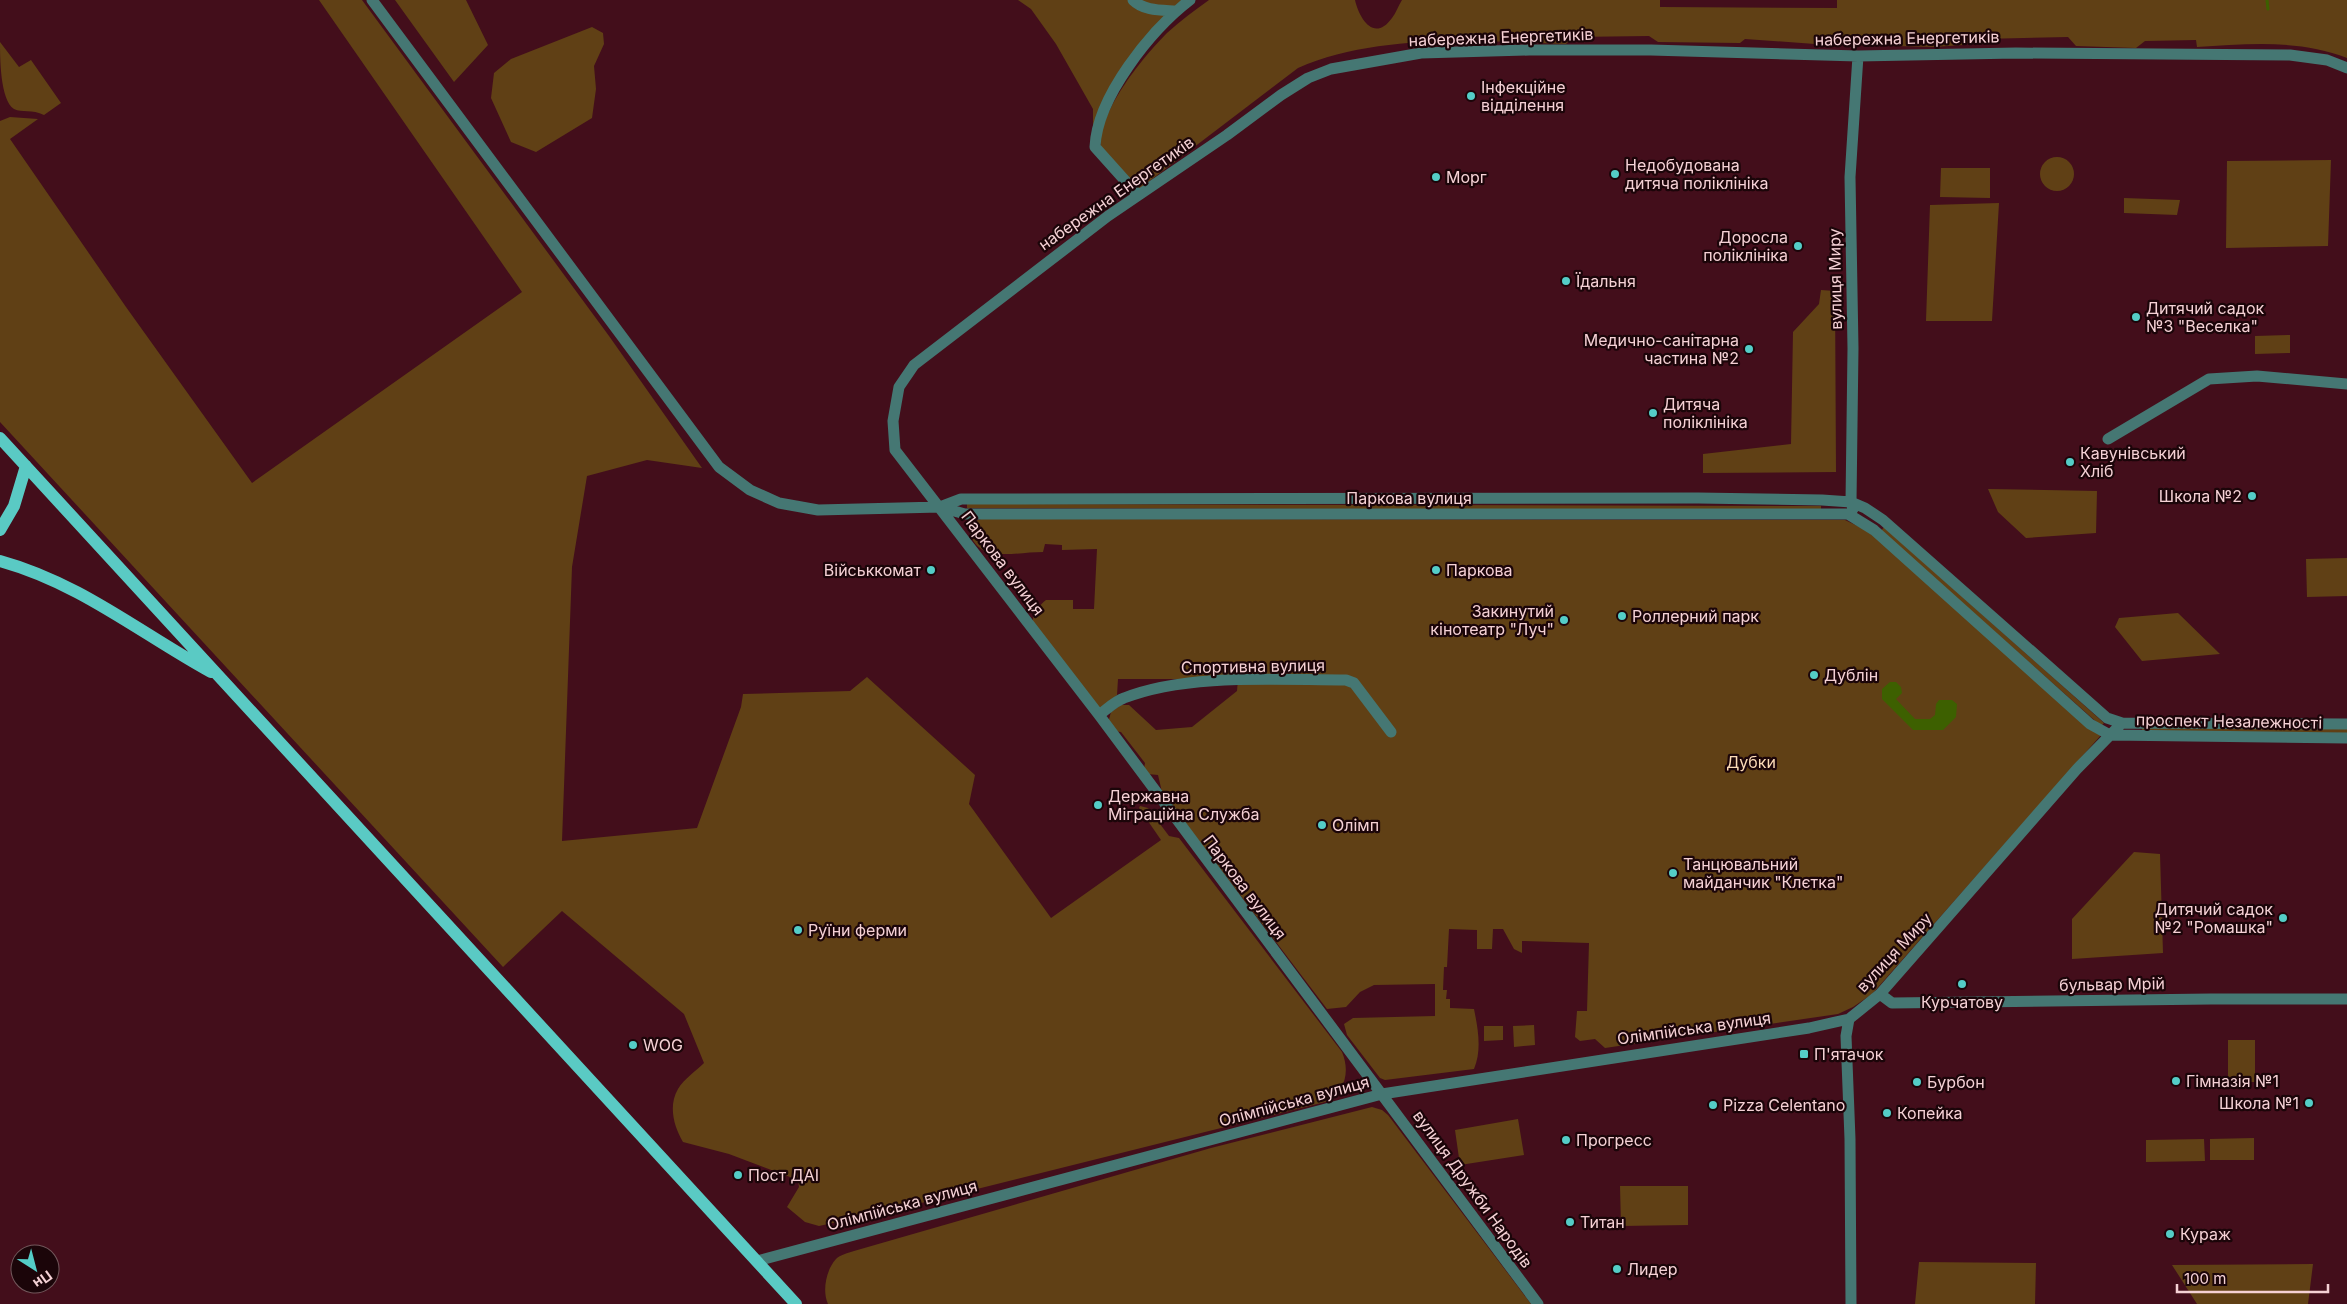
<svg xmlns="http://www.w3.org/2000/svg" width="2347" height="1304" font-family="Inter,sans-serif">
<style>
.green{fill:#604015}
.water{fill:#3d6000}
.lines{fill:none;stroke-linecap:round;stroke-linejoin:round}
.stream{stroke:#3d6000;stroke-width:3}
.minor{stroke:#457773;stroke-width:11}
.major{stroke:#5acac4;stroke-width:12}
.poi-dot{fill:#54cdc7;stroke:#1b0509;stroke-width:2}
.labels{text-anchor:middle;dominant-baseline:central;stroke-width:4.5;stroke-linejoin:round;paint-order:stroke}
.street-label{font-size:16px;fill:#f5d1d5;stroke:#1b0509}
.poi-label{font-size:16px;fill:#f5d1d5;stroke:#1b0509;text-anchor:start}
.park-label{font-size:16px;fill:#fcdbb7;stroke:#1b0509}
</style>
<rect width="100%" height="100%" fill="#430e1b"/>
<!-- green -->
<path class="green" d="M319,0h43l247,336 93,132 -55,-8 -60,16 -15,91 -10,274 135,-13 44,-121 2,-13 107,-3 17,-14 108,98 -6,29 82,114 110,-78 -22,-32 1,-2 8,2 21,28 10,2 163,214c8,19 4,40 -17,50l-428,107 -78,17 -14,-4 -18,-15 12,-20 -1,-7 -69,-26 -46,-12c-9,-15 -15,-36 -5,-53 6,-10 18,-18 26,-26l-20,-49 -122,-103 -59,56 -503,-545v-301l10,-4 28,2 -28,20 116,168 126,176 270,-191z
M395,0h71l22,45 -34,37z
M1018,0h172l-39,40 -58,92v-23l-37,-65 -25,-35z
M1209,0h146c4,18 19,43 37,18 4,-5 6,-12 10,-18h258v7l177,1v-8h510v58c-47,-19 -100,-14 -150,-11l-1,-7 -51,1 -9,7 -60,-2 -8,-9 -87,2 -10,2 -8,4 -29,2 -119,-3 -70,-5 -5,4 -82,-1 -9,-6 -76,1 -7,7c-86,-3 -188,-11 -268,24l-159,121 -38,-42c-4,-34 42,-90 66,-114 13,-12 28,-23 42,-33z
M592,27l11,6 1,11 -10,22 2,23 -4,29 -56,34 -25,-10 -20,-44 3,-25 17,-14z
M0,42l19,25 12,-7 30,43 -17,12c-12,-6 -22,-2 -30,-6 -14,-9 -14,-52 -14,-67z
M2040 174a17 17 0 1 1 34 0a17 17 0 1 1-34 0Z
M2331,160l-3,86 -102,2 1,-87z
M1941,168h49v30l-50,-1z
M2124,198l56,2 -3,15 -53,-2z
M1999,203l-7,118h-66l4,-116z
M1821,290l14,1 1,181 -133,1v-19l88,-10 2,-112 26,-28z
M2290,335v18l-35,1v-18z
M1988,489l109,2 -1,42 -70,5 -28,-26z
M967,504l854,2v4l-854,-2z
M981,519l864,1 23,11 233,204 -229,259 -19,13 -15,7 -233,34 -10,-9 -15,2 -5,-4 2,-26h10l2,-68 -67,-2v12l-8,-4 -11,-20h-10l-1,20h-15v-19l-28,-1 -2,38h-3l-1,23h4l-1,9h4v9l24,1c4,20 8,41 0,60l-89,11 -5,-2 -33,-43 -3,-11 9,-6 82,-2v-32l-61,1 -14,7 -14,15 -19,2 -165,-217 -4,-17 -10,-1 -4,-5 1,-6 -24,-31 -8,-1 -5,-8 3,-11 10,-7h8l27,25 36,-3 45,-36 1,-12h-120l-1,16 -14,12h-6l-64,-85c-1,-10 7,-17 13,-22h27v9h21l3,-60 -35,1v-5l-17,-1 -2,8c-17,0 -36,4 -52,1 -16,-2 -33,-28 -10,-34z
M1884,527l220,196 -3,3 -220,-195z
M2347,558v38l-40,1 -1,-38z
M2178,613l42,41 -78,7 -27,-34 4,-9z
M2142,727l205,1v5l-205,-1z
M2134,852l26,2 3,99 -91,6v-40z
M1534,1025l1,20 -21,2 -1,-21z
M1484,1026h19v14l-19,1z
M2228,1040h27v42h-27z
M1372,1107l10,3 6,5 143,189h-703c-6,-13 -2,-34 8,-45 4,-4 12,-6 18,-8l357,-103z
M1518,1119l6,36 -64,10 -5,-35z
M2254,1138v22h-44v-21z
M2204,1139l1,22 -59,1v-22z
M1620,1186h68v39l-67,1z
M1919,1262l117,1 -1,41h-120z
M2313,1264l-5,40h-111l-25,-39z"/>
<!-- water -->
<path class="water" d="M1890,682h6l5,5 1,6 -6,6 19,20h15l5,-4 1,-11 3,-4h13l5,4 -1,13 -13,13h-30l-31,-31v-10z"/>
<g class="lines">
<!-- stream -->
<path class="stream" d="M2267,0l1,9"/>
<!-- minor -->
<path class="minor" d="M372,0l347,467 31,23 29,13 39,7 122,-3 25,7h883l26,16 216,194 20,11 237,3
M1133,0c11,11 28,10 43,11
M1138,195l-43,-48c2,-50 56,-117 95,-147
M2108,439l101,-60 48,-3 90,8
M940,507l21,-8 737,-1 124,2 29,2 14,6 18,12 224,198 15,5 225,1
M1853,509l-2,-7 2,-154 -3,-171 8,-121
M1099,715c7,-5 16,-14 25,-17 63,-25 154,-18 222,-18l8,3 37,49
M1880,994l12,9 319,-4h136
M1849,1019l-3,17 4,103 1,165
M757,1261l625,-167 427,-66 40,-9 31,-25 197,-225 45,-46
M1538,1304l-439,-589 -204,-265 -2,-29 6,-34 15,-22 194,-149 119,-81 54,-40 27,-17 23,-9 90,-16 108,-3h122l207,6 158,-3 274,2 37,5 20,8"/>
<!-- major -->
<path class="major" d="M0,438l796,866
M0,530l14,-24 12,-40
M0,561c80,22 140,72 211,111"/>
</g>
<!-- markers -->
<g class="poi-dot">
<circle cx="1471" cy="96" r="5"/>
<circle cx="1615" cy="174" r="5"/>
<circle cx="1436" cy="177" r="5"/>
<circle cx="1798" cy="246" r="5"/>
<circle cx="1566" cy="281" r="5"/>
<circle cx="2136" cy="317" r="5"/>
<circle cx="1749" cy="349" r="5"/>
<circle cx="1653" cy="413" r="5"/>
<circle cx="2070" cy="462" r="5"/>
<circle cx="2252" cy="496" r="5"/>
<circle cx="931" cy="570" r="5"/>
<circle cx="1436" cy="570" r="5"/>
<circle cx="1622" cy="616" r="5"/>
<circle cx="1564" cy="620" r="5"/>
<circle cx="1814" cy="675" r="5"/>
<circle cx="1098" cy="805" r="5"/>
<circle cx="1322" cy="825" r="5"/>
<circle cx="1673" cy="873" r="5"/>
<circle cx="2283" cy="918" r="5"/>
<circle cx="798" cy="930" r="5"/>
<circle cx="1962" cy="984" r="5"/>
<circle cx="633" cy="1045" r="5"/>
<rect x="1799" y="1049" width="10" height="10" rx="2.5"/>
<circle cx="2176" cy="1081" r="5"/>
<circle cx="1917" cy="1082" r="5"/>
<circle cx="2309" cy="1103" r="5"/>
<circle cx="1713" cy="1105" r="5"/>
<circle cx="1887" cy="1113" r="5"/>
<circle cx="1566" cy="1140" r="5"/>
<circle cx="738" cy="1175" r="5"/>
<circle cx="1570" cy="1222" r="5"/>
<circle cx="2170" cy="1234" r="5"/>
<circle cx="1617" cy="1269" r="5"/>
</g>
<g class="labels">
<!-- street labels -->
<g class="street-label">
<text transform="translate(1501 37) rotate(-2)">набережна Енергетиків</text>
<text transform="translate(1907 38) rotate(-1)">набережна Енергетиків</text>
<text transform="translate(1116 193) rotate(-35)">набережна Енергетиків</text>
<text transform="translate(1835 279) rotate(-91)">вулиця Миру</text>
<text x="1409" y="498">Паркова вулиця</text>
<text transform="translate(1003 563) rotate(53)">Паркова вулиця</text>
<text transform="translate(1253 666) rotate(-1)">Спортивна вулиця</text>
<text transform="translate(2229 721) rotate(1)">проспект Незалежності</text>
<text transform="translate(1245 887) rotate(53)">Паркова вулиця</text>
<text transform="translate(1894 952) rotate(-47)">вулиця Миру</text>
<text transform="translate(2112 984) rotate(-1)">бульвар Мрій</text>
<text transform="translate(1694 1028) rotate(-8)">Олімпійська вулиця</text>
<text transform="translate(1294 1101) rotate(-15)">Олімпійська вулиця</text>
<text transform="translate(1473 1189) rotate(54)">вулиця Дружби Народів</text>
<text transform="translate(902 1205) rotate(-15)">Олімпійська вулиця</text>
</g>
<!-- poi labels -->
<g class="poi-label">
<text x="1481" y="87">Інфекційне<tspan x="1481" dy="18">відділення</tspan></text>
<text x="1625" y="165">Недобудована<tspan x="1625" dy="18">дитяча поліклініка</tspan></text>
<text x="1446" y="177">Морг</text>
<text x="1788" y="237" text-anchor="end">Доросла<tspan x="1788" dy="18">поліклініка</tspan></text>
<text x="1576" y="281">Їдальня</text>
<text x="2146" y="308">Дитячий садок<tspan x="2146" dy="18">№3 "Веселка"</tspan></text>
<text x="1739" y="340" text-anchor="end">Медично-санітарна<tspan x="1739" dy="18">частина №2</tspan></text>
<text x="1663" y="404">Дитяча<tspan x="1663" dy="18">поліклініка</tspan></text>
<text x="2080" y="453">Кавунівський<tspan x="2080" dy="18">Хліб</tspan></text>
<text x="2242" y="496" text-anchor="end">Школа №2</text>
<text x="921" y="570" text-anchor="end">Військкомат</text>
<text x="1446" y="570">Паркова</text>
<text x="1554" y="611" text-anchor="end">Закинутий<tspan x="1554" dy="18">кінотеатр "Луч"</tspan></text>
<text x="1632" y="616">Роллерний парк</text>
<text x="1824" y="675">Дублін</text>
<text x="1108" y="796">Державна<tspan x="1108" dy="18">Міграційна Служба</tspan></text>
<text x="1332" y="825">Олімп</text>
<text x="1683" y="864">Танцювальний<tspan x="1683" dy="18">майданчик "Клєтка"</tspan></text>
<text x="2273" y="909" text-anchor="end">Дитячий садок<tspan x="2273" dy="18">№2 "Ромашка"</tspan></text>
<text x="808" y="930">Руїни ферми</text>
<text x="1962" y="1002" text-anchor="middle">Курчатову</text>
<text x="643" y="1045">WOG</text>
<text x="1814" y="1054">П'ятачок</text>
<text x="2186" y="1081">Гімназія №1</text>
<text x="1927" y="1082">Бурбон</text>
<text x="2299" y="1103" text-anchor="end">Школа №1</text>
<text x="1723" y="1105">Pizza Celentano</text>
<text x="1897" y="1113">Копейка</text>
<text x="1576" y="1140">Прогресс</text>
<text x="748" y="1175">Пост ДАІ</text>
<text x="1580" y="1222">Титан</text>
<text x="2180" y="1234">Кураж</text>
<text x="1627" y="1269">Лидер</text>
</g>
<!-- park labels -->
<g class="park-label">
<text x="1751" y="762">Дубки</text>
</g>
</g>
<!-- north arrow -->
<g transform="translate(35 1269) rotate(144)"><circle r="24" fill="#1b0509" stroke="#72575b"/>
<path d="M0-4L9 19L0 12L-9 19Z" fill="#54cdc7"/>
<text y="-8" font-size="14" font-weight="bold" text-anchor="middle" fill="#f5d1d5">Пн</text>
</g>
<!-- scale -->
<path d="M2177 1284v8h151v-8" fill="none" stroke="#f5d1d5" stroke-width="2.5"/>
<text x="2184" y="1284" font-size="15" fill="#f5d1d5" stroke="#1b0509" stroke-width="4" paint-order="stroke">100 m</text>
</svg>
